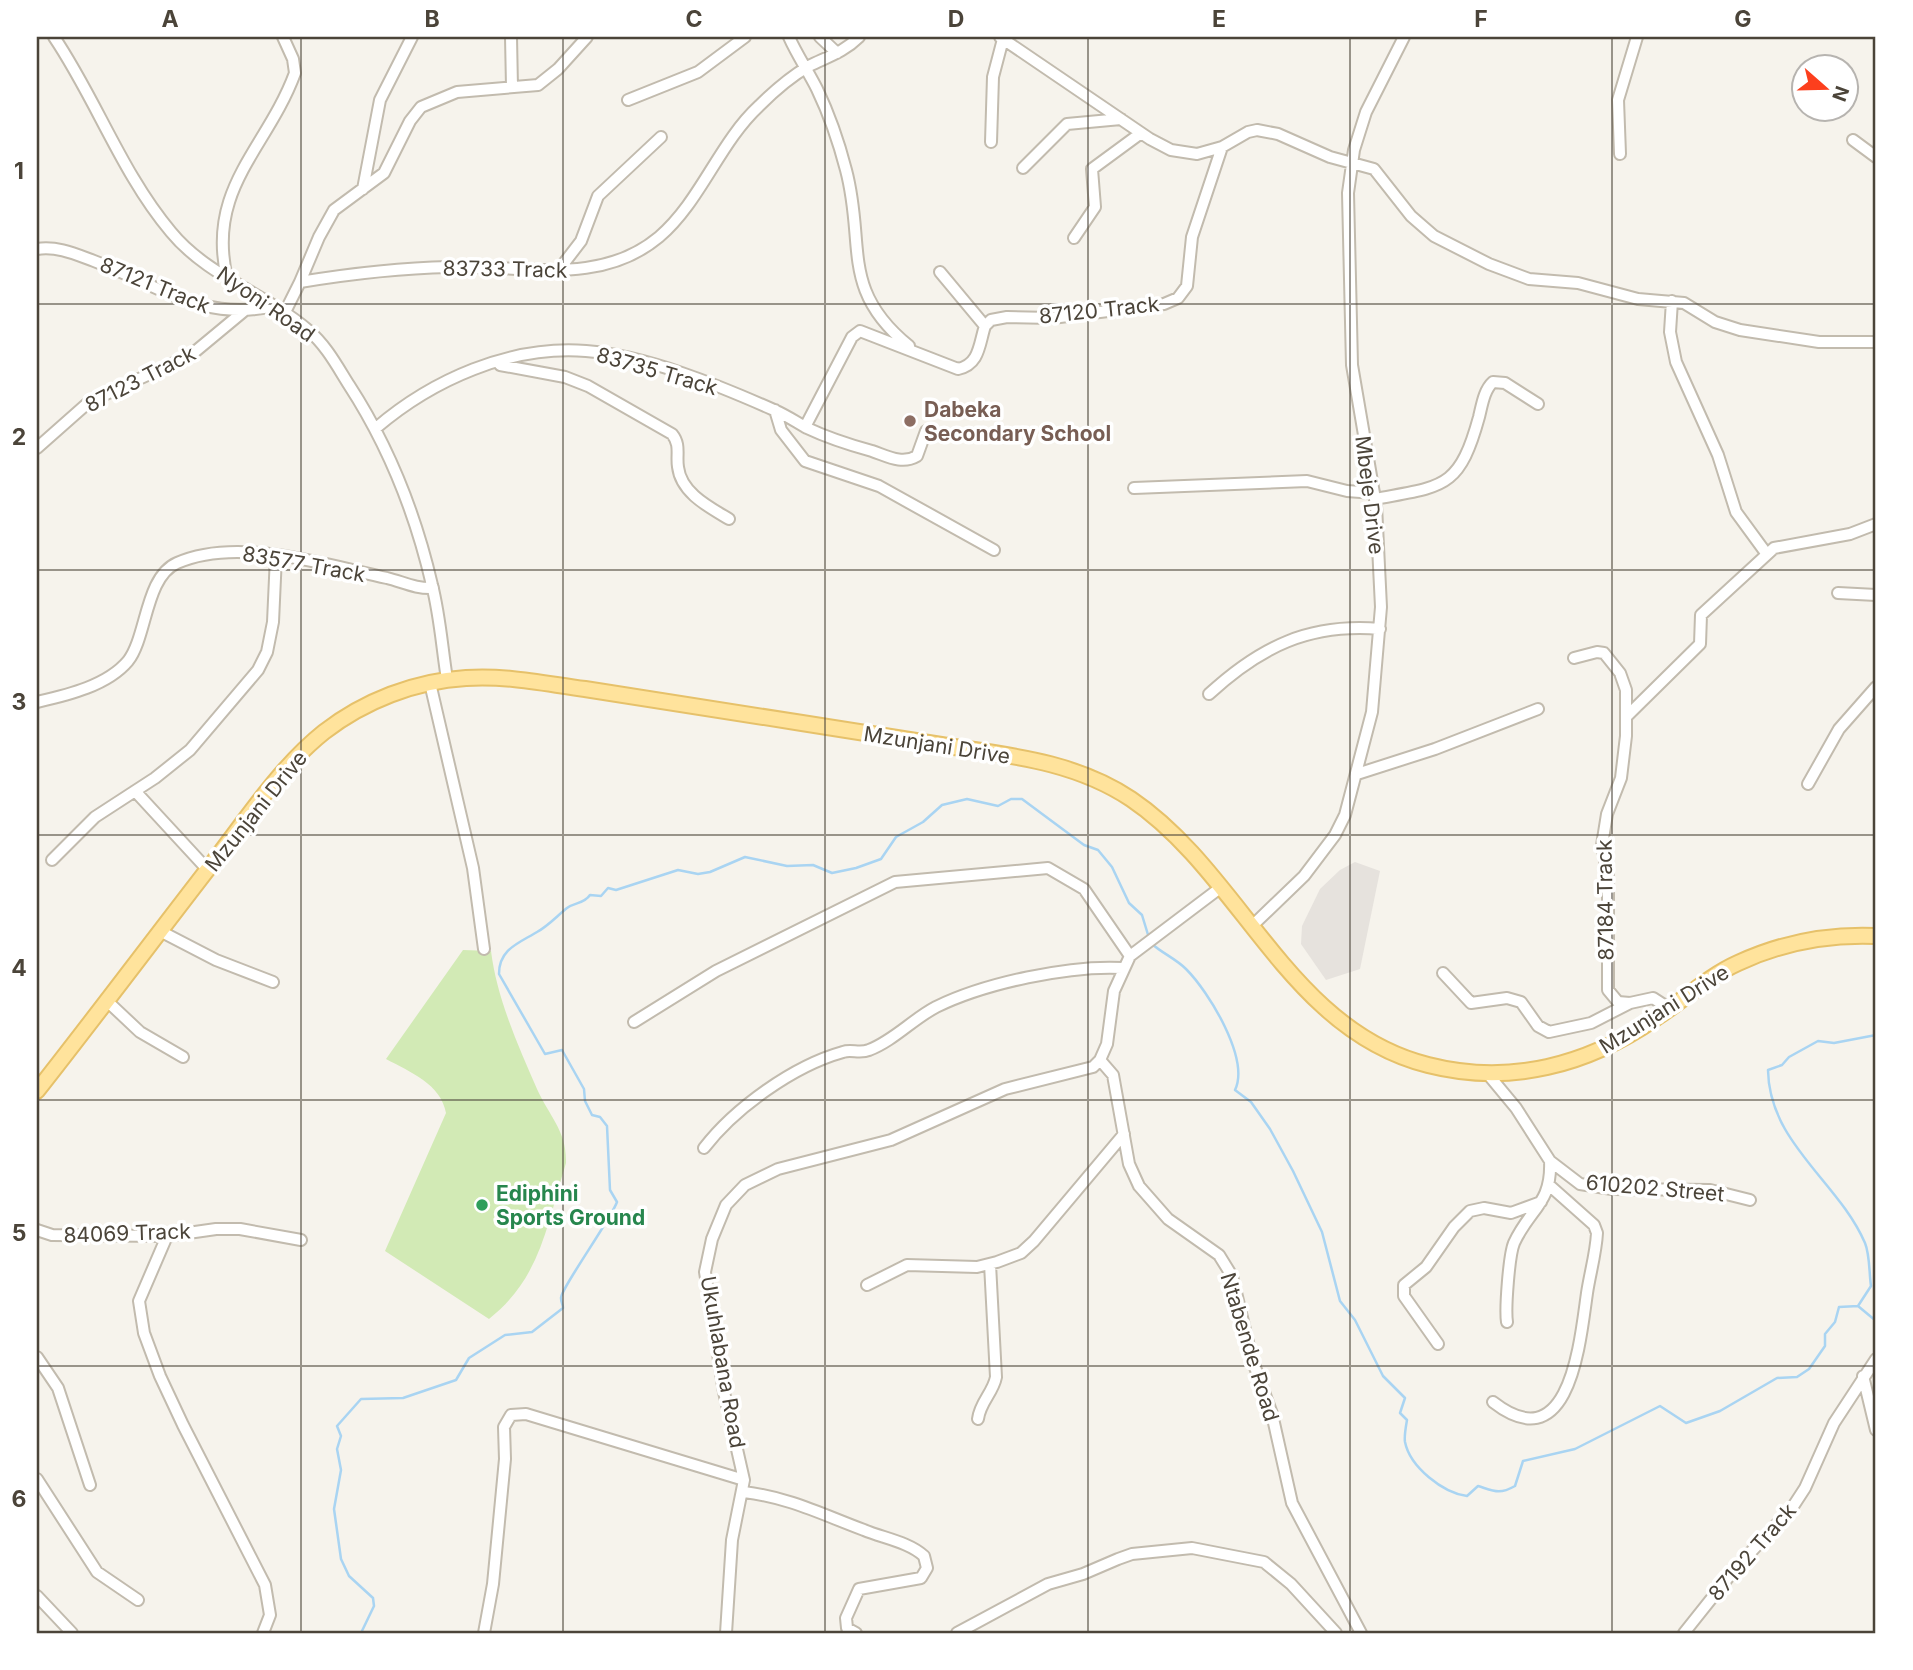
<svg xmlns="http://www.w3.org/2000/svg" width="1913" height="1670" font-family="Inter,sans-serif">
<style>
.industrial{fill:#e6e2dd}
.park{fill:#d2eab5}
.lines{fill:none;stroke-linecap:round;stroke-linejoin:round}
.stream{stroke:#a9d4f2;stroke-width:2.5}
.minor-casing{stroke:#c2bbae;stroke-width:14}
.major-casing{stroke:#e6c16a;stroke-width:18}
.minor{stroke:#fff;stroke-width:10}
.major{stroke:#ffe39c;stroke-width:14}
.grid{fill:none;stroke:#4b4439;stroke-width:2;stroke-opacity:0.55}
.education-dot{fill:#8d6e63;stroke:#fff;stroke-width:2.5}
.leisure-dot{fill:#2e9e5b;stroke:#fff;stroke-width:2.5}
.labels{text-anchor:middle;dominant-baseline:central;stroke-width:7;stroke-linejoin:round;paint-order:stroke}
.street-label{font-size:21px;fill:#4b4439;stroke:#fff}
.education-label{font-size:21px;font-weight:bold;fill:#785e54;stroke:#fff;text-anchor:start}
.leisure-label{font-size:21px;font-weight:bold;fill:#27864d;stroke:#fff;text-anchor:start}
.neatline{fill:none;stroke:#4b4439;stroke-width:2.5}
.grid-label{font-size:23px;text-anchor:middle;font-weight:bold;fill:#4b4439}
</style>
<rect width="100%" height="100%" fill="#f6f3ec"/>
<!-- industrial -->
<path class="industrial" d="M1355,862l25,9 -20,98 -34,11 -25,-36 1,-18 18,-37 20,-19z"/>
<!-- park -->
<path class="park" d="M463,950l28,1c6,48 27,94 46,138 12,27 30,42 29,74 -19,61 -25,115 -77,156l-104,-68 61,-138c-5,-29 -36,-41 -60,-54z"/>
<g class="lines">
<!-- stream -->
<path class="stream" d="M1152,944c10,9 24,15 34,25 23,23 64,90 49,121l16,12 19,27 23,42 29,61 18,69 15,19 28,56 22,22 -5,15 7,7c-1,6 -3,16 -2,22 5,25 38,51 62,54l11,-10c16,5 21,9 37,0l8,-25 52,-12 85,-43 26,17 34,-12 57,-33 20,-1 12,-8 16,-23v-12l10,-12 4,-15 19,-1 13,-20c-2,-13 -1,-31 -6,-43 -27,-62 -96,-100 -97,-173l14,-5 7,-8 29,-16 16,2 42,-8
M1858,1306l18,15
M361,1633l13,-27 -1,-8 -24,-22 -8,-17 -7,-50 7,-39 -4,-21 4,-13 -4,-10 24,-27 42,-1 53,-18 13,-22 36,-23 27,-3 31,-24c0,-3 -2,-6 -2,-10 -1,-8 50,-79 56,-96l-7,-12 -3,-64 -7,-9 -8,-2 -7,-14 -1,-12 -22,-39 -17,4 -46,-80c0,-25 20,-31 38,-42 11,-6 20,-16 30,-24 8,-6 17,-4 23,-13l11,1 7,-8 8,2 62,-20 20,4 12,-2 35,-15 42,9 26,-1 19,8 24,-5 25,-9 15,-22 27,-15 19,-17 25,-6 31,7 13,-7h11l62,46 14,5 14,17 17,36 13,12 7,23"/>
<defs>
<path id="minor" d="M54,37c42,62 68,137 117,195 36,44 95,62 137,98 18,15 29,36 41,55 39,60 67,131 83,200 8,31 10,63 15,94
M511,37l1,50
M789,37c8,18 19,34 28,52 12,25 22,54 29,81 20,75 -7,119 63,176
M820,37l17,16
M1000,37l150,102 21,11 26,4 25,-7 26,-15 9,-2 21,4 52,23 44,12 37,47 23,20 55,28 40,15 49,4 60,16 46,4 31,19 25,8 79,12h57
M628,100l70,-28 47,-35
M1853,140l23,17
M991,142l2,-65 10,-38
M1620,154l-2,-54 19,-63
M1023,168l44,-44 54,-5
M363,189l17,-89 32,-63
M1074,238l21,-31 -3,-38 49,-36
M37,249c21,-3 38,5 57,12 65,24 107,61 180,45
M558,271l23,-30 17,-45 63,-59
M940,272l45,54
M227,278c-21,-90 40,-129 68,-205l-2,-14 -10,-22
M300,282l19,-45 15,-27 50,-37 26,-52 11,-14 36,-15 81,-7 20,-16 29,-32
M1672,301l-2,31 6,30 42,93 18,57 30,41
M285,312l15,-30c49,-8 99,-14 149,-15 71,-3 149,21 210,-30 42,-36 60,-94 100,-131 15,-15 31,-29 50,-40 18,-9 35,-14 50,-29
M500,365l65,12 23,9 84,48c9,11 4,21 6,33 3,26 31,40 51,52
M775,410l6,20 24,31 74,25 115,64
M805,427l47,-90 8,-6 98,38c22,-5 21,-25 27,-43l6,-6 16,-3 45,1 112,-14 14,-6 9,-12 5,-49 30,-90
M376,428c56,-48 134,-83 210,-77 59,4 134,35 188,59 12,5 22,12 33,18 21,10 43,17 65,23 15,5 30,14 45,5l9,-25
M37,448l52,-46 102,-47 53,-44
M1134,488l173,-7 40,10 27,2
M1375,499c68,-13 84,-9 104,-82 3,-12 5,-27 14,-35l12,1 33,21
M1838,593l38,2
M1574,658l23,-6 7,1 16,20 6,17v46l-5,42 -14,36 -5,31 6,31v114l10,12 12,1 23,-5 17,11
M430,683l43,185 11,81
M1209,694c51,-47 100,-71 171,-65
M37,702c30,-7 70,-16 91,-41 19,-24 17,-84 49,-98 60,-27 149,2 210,15 16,4 29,11 46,10
M1626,717l74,-73 1,-29 73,-67 76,-14 26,-10
M1357,774l78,-25 103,-40
M1808,784l31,-55 37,-42
M135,791l72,78
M52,860l43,-43 60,-39 35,-28 68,-80 9,-18 6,-30 3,-66
M1252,926l52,-50 31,-41 10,-20 27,-103 9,-105 -5,-102 -24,-140 -4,-172 6,-43 12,-38 38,-75
M160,931l56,29 57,22
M1443,973l28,30 36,-5 14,4 17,24 11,6 42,-9 39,-20
M106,1000l34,32 43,25
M634,1022l82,-51 179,-89 153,-14 36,21 46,67
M1100,1060l13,15 16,89 10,22 29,33 51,36 13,21 20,83 20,55 20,89 69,130
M1487,1073l29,35 34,53 30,23 32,5 98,1 40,10
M704,1148c31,-40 89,-82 139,-96 8,-3 17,2 26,-2 24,-9 44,-31 67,-43 49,-24 133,-42 187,-39
M37,1230l15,5 115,1 49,-7h24l61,11
M167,1236l-28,65 5,32 16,43 23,49 82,160 5,30 -7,18
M867,1285l40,-20 70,2 20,-5 24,-9 13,-12 90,-107
M1507,1322c-2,-13 2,-67 7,-79 16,-35 38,-39 36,-82
M1438,1344l-34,-48v-11l22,-18 28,-40 16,-16 14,-3 27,5 30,-11
M37,1357l21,31 32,97
M1863,1376l13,54
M1493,1402c77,60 87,-60 94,-109 3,-20 9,-40 10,-60l-3,-8 -45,-40
M978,1419c2,-17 15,-26 18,-42l-6,-113
M37,1479l60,93 41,28
M744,1492c47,6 77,22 120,38 19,8 45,12 60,26l3,12 -6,10 -62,11 -13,29 1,10 9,5
M37,1596l35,37
M484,1633l9,-49 12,-125 -1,-32 7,-12 15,-1 218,66
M726,1633l6,-93 12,-60 -20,-88 -19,-120 7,-33 14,-34 19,-20 33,-16 113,-29 114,-51 88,-22 7,-7 7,-16 7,-53 16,-35 90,-68
M957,1633l91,-49 35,-10 35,-15 14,-5 60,-6 72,14 27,22 45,49
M1684,1633l51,-64 57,-61 13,-20 29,-65 42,-64"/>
<path id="major" d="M37,1091c59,-75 116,-151 174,-226 35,-45 68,-97 113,-133 40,-31 91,-51 142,-54 40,-3 80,6 119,11 73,11 145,23 217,34 50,8 101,16 152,24 61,9 123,16 177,52 111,75 157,231 297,266 82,21 160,0 228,-47 28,-18 51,-41 82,-55 43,-20 91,-29 138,-27"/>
</defs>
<!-- minor casing -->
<use href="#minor" class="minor-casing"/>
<!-- major casing -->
<use href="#major" class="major-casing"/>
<!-- minor -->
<use href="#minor" class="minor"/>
<!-- major -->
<use href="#major" class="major"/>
</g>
<!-- grid -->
<path class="grid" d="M301,37v1596M563,37v1596M825,37v1596M1088,37v1596M1350,37v1596M1612,37v1596M37,304h1839M37,570h1839M37,835h1839M37,1100h1839M37,1366h1839"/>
<!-- markers -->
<circle class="education-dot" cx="910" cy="421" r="7"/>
<circle class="leisure-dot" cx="482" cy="1205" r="7"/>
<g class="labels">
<!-- street labels -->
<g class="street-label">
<text transform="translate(505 269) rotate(1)">83733 Track</text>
<text transform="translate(155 285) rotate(22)">87121 Track</text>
<text transform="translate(266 304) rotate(35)">Nyoni Road</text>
<text transform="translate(1099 310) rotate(-6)">87120 Track</text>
<text transform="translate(657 371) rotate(16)">83735 Track</text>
<text transform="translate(140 379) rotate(-27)">87123 Track</text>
<text transform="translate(1370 495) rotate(83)">Mbeje Drive</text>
<text transform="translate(304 564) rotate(10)">83577 Track</text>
<text transform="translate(937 745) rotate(9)">Mzunjani Drive</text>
<text transform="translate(256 811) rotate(-51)">Mzunjani Drive</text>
<text transform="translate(1605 900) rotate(-91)">87184 Track</text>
<text transform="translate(1664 1009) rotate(-32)">Mzunjani Drive</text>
<text transform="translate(1655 1188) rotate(5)">610202 Street</text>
<text transform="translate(127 1233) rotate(-2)">84069 Track</text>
<text transform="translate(1250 1347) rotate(73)">Ntabende Road</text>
<text transform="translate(723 1362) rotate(80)">Ukuhlabana Road</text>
<text transform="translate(1752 1552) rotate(-49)">87192 Track</text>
</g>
<!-- education labels -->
<g class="education-label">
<text x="924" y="409">Dabeka<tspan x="924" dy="24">Secondary School</tspan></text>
</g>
<!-- leisure labels -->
<g class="leisure-label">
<text x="496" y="1193">Ediphini<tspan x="496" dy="24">Sports Ground</tspan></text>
</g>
</g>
<!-- border -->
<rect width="1913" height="1670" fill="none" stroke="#ffffff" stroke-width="77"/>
<!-- north arrow -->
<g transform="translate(1825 88) rotate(110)"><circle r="33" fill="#ffffff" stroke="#b7b4b0" stroke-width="2"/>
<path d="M0-5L12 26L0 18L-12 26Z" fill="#fc3f1d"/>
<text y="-10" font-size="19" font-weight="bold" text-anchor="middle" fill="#4b4439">N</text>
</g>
<rect x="38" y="38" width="1836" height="1594" class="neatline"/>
<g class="grid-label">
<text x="170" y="27">A</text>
<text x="432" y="27">B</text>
<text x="694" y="27">C</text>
<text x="956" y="27">D</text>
<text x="1219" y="27">E</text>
<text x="1481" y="27">F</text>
<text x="1743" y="27">G</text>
<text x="19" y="179">1</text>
<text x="19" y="445">2</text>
<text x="19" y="710">3</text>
<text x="19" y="976">4</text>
<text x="19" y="1241">5</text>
<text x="19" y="1507">6</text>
</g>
</svg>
